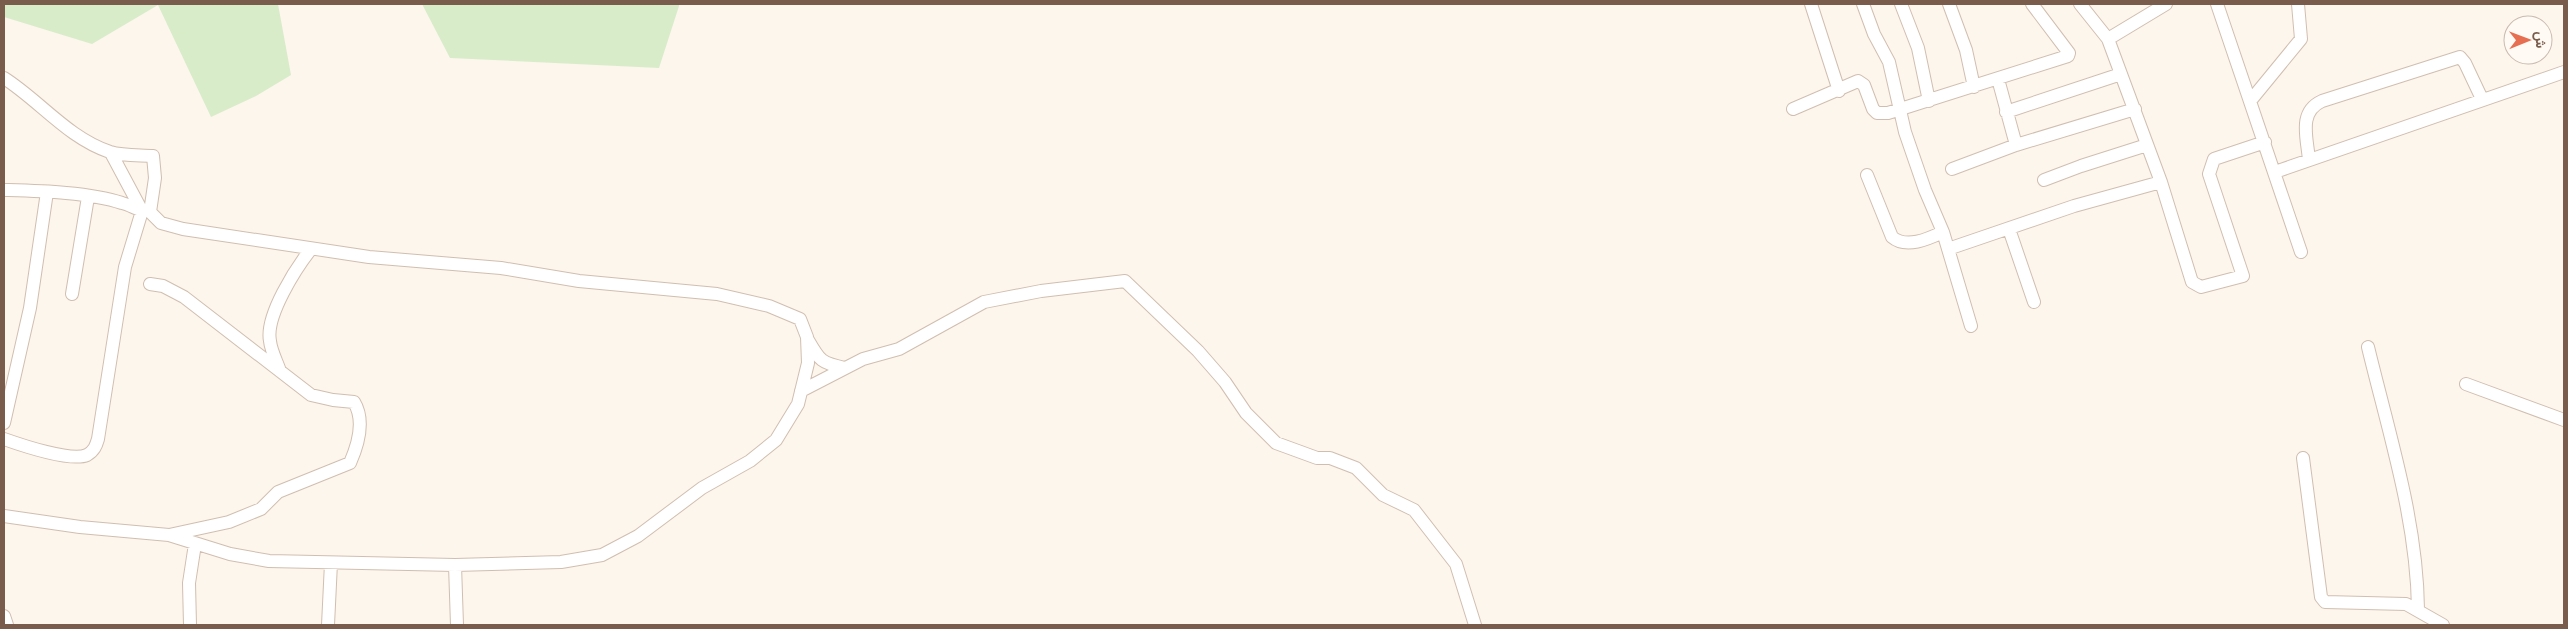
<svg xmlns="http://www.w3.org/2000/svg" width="2568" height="629" font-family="Barlow,Vazirmatn,sans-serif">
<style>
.green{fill:#d8ecc9}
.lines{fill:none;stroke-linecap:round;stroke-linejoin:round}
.minor-casing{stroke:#d1beb0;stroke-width:14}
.minor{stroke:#fff;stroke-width:12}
</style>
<rect width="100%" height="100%" fill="#fdf6ec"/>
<!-- green -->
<path class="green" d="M4,4h274l13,71 -35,21 -45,21 -53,-112 -66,39 -88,-27z
M422,4h257v2l-20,62 -209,-10z"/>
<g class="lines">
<defs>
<path id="minor" d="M1811,4l28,87
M1863,4l11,30 15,28 16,70 20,58 18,42 28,94
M1901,4l17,44 11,53
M1949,4l17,46 8,37
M2080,4l28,35 58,-35
M2217,4l84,248
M2108,39l53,143 31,100 9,5 42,-11 -34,-102 5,-15 51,-17
M4,78c36,23 64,60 106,74 13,4 30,3 43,4l2,22 -5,34 11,11 22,6 186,28 132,11 78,13 138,13 52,12 31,13 7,18 1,26 -10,41 -22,36 -26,21 -48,27 -64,48 -36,19 -41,7 -106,3 -186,-4 -39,-7 -61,-19 -89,-8 -76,-11
M1998,79l18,66 119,-36
M2251,100l50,-61 -3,-35
M1793,109l65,-28 6,4 9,24 4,4h11l180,-57 1,-3 -37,-49
M2006,112l115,-38
M2309,160c-2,-23 -11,-48 13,-59l138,-44 5,6 17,36
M1952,169l64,-24
M2275,172l289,-100
M1867,175l25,62c14,12 36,2 51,-5
M2044,180l37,-14 66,-21
M4,190c35,1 85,2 118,13 8,2 14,6 22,8
M2009,229l25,73
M1948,249l126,-43 87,-24
M150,284l13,2 21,11 127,98 22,5 21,2c11,18 4,43 -4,61l-72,29 -17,17 -32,13 -60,13
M72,294l16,-97
M808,340c12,21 13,23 37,28
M2368,347c21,87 49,173 50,262
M280,371c-3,-9 -9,-20 -10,-30 -5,-25 26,-73 41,-92
M2466,384l98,36
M801,391l62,-32 36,-10 85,-47 57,-11 84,-10 73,70 27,31 21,31 30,30 41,15h13l26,10 27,27 31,15 42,54 19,61
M4,423l26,-115 17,-116
M4,439c17,6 67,23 83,16 7,-4 9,-9 11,-16l27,-172 17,-56 -31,-58
M2303,458l18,139 4,5 81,2 37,21
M455,565l2,60
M4,616l3,9
M190,625l-1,-42 6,-39
M328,625l3,-62"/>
</defs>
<!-- minor casing -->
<use href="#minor" class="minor-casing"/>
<!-- minor -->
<use href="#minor" class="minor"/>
</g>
<!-- border -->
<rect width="2568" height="629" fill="none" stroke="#7a5c4d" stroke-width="10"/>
<!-- north arrow -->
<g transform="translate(2528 40) rotate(89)"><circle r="24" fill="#fffaf3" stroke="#cabbb1"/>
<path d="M0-4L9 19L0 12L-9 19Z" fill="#e76f51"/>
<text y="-8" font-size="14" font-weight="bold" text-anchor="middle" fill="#7a5c4d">ش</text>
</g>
</svg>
